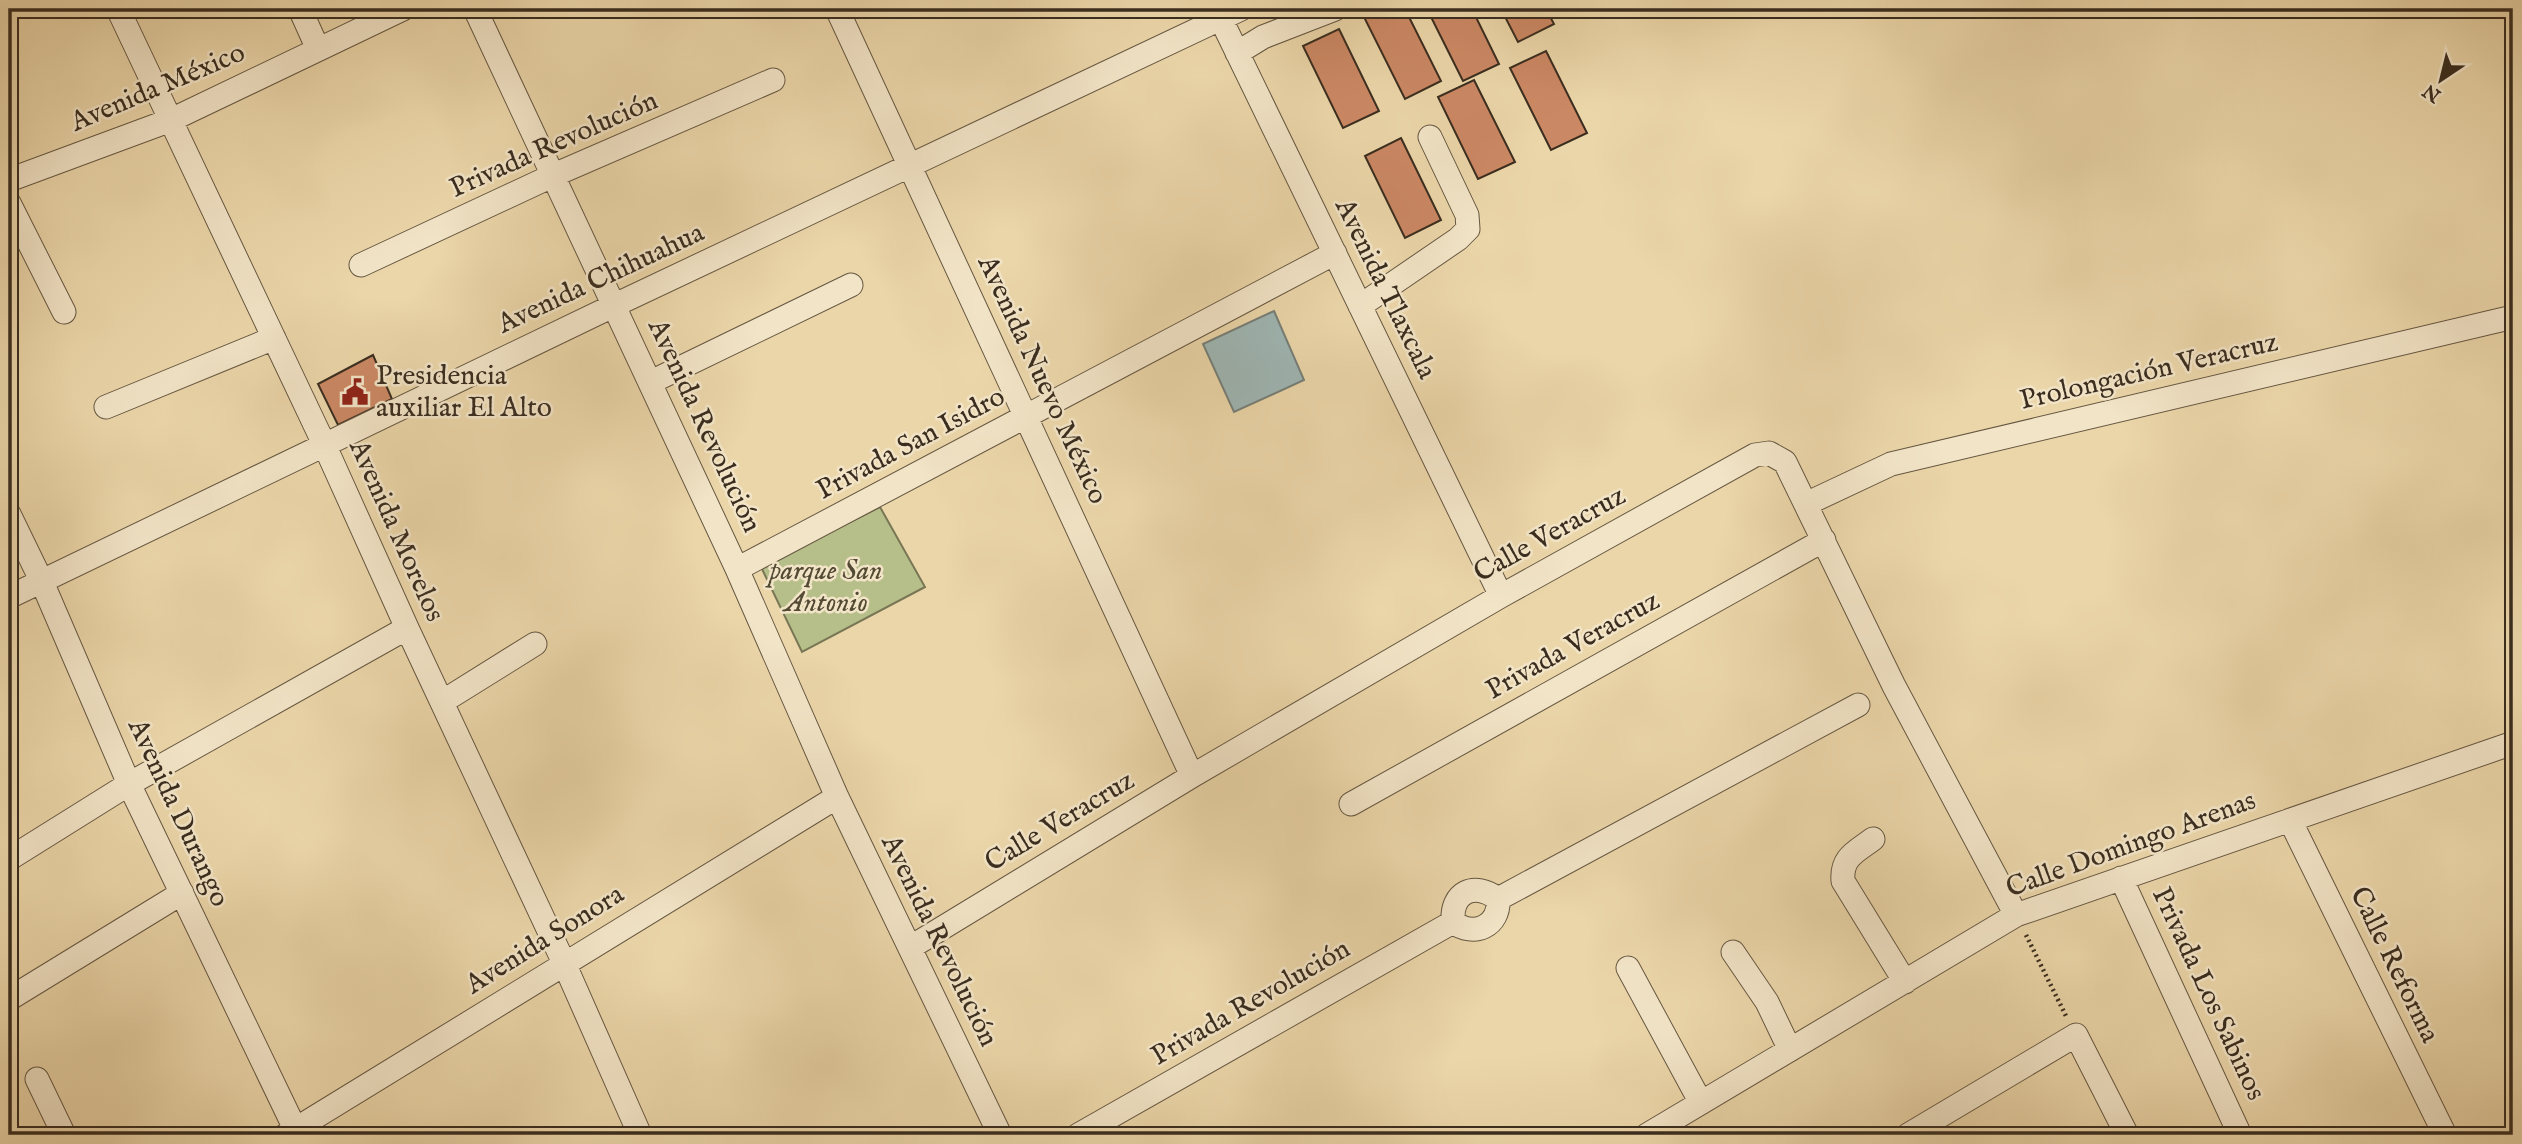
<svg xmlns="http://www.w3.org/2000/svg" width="2522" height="1144" font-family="'IM FELL English',serif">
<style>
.green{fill:#b6be89;stroke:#787654;stroke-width:2}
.water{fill:#9eb6b4;stroke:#767f78;stroke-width:2}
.building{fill:#cb8864;stroke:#3a2d1f;stroke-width:2}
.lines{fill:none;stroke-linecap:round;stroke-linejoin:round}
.minor-casing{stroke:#665742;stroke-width:25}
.path{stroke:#3a2d1f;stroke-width:4.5;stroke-dasharray:2 3.5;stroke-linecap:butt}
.minor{stroke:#f2e4c7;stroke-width:23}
.labels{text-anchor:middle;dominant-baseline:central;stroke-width:5;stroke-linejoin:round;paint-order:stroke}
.street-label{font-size:28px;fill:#3a2d1f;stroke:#f2e4c7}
.poi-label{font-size:28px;fill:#3a2d1f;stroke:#f2e4c7;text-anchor:start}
.park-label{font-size:28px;font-style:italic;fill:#534a34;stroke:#f2e4c7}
</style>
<rect width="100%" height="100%" fill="#ebd6a9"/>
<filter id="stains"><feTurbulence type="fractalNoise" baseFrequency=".00286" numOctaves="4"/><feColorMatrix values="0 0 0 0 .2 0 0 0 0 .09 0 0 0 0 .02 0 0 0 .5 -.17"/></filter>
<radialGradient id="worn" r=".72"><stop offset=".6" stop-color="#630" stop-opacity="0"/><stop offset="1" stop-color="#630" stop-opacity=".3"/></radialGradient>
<!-- green -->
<path class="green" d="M880,507l45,80 -123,65 -41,-85z"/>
<!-- water -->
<path class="water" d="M1274,311l30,69 -70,32 -31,-68z"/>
<!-- building -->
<path class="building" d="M1381,9h24l36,72 -36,18 -41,-82z
M1427,9h45l27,55 -36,17z
M1501,9h45l8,15 -36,18z
M1339,29l40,82 -36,17 -40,-82z
M1546,51l41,82 -36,17 -41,-82z
M1474,80l41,82 -37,17 -40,-82z
M1401,138l40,82 -36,18 -40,-82z
M373,355l19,44 -54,26 -20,-41z"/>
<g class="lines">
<defs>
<path id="minor" d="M118,9l206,435 83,184 157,335 76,172
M300,9l18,40
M475,9l262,560 100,228 163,338
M837,9l355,767
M1216,9l285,587
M1237,53l26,-16 72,-28
M9,180l162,-60 232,-111
M9,203l55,109
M361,265l193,-90 219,-95
M1360,306l98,-67 10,-10 -1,-14 -37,-78
M651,382l200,-97
M106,407l168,-69
M1806,504l85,-40 622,-147
M9,514l33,68 87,202 169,351
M737,569l598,-316
M9,597l606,-292 626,-296
M442,702l93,-58
M1351,804l473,-264
M2290,820l155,315
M1873,839c-17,13 -32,18 -30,42l62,101
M9,859l120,-75 278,-156
M2121,878l119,257
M1498,899l360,-194
M1453,922c-2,-30 21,-41 45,-23
M1453,922c21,16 47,4 45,-23
M911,947l281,-171 309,-180 254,-141 14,-2 16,9 109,224 122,229
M1733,952l34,50 23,48
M1628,968l73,135
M9,999l173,-106
M37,1079l27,56
M286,1135l551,-338
M1078,1135l375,-213
M1647,1135l369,-220 497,-172
M1908,1135l168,-100 51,100"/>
</defs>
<!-- minor casing -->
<use href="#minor" class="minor-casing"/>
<!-- path -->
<path class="path" d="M2026,935l41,83"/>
<!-- minor -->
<use href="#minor" class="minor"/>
</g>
<!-- icons -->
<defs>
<symbol id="civic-bare" viewBox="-9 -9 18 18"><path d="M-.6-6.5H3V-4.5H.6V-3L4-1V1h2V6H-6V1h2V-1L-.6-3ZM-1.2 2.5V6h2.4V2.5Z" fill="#8f2418" stroke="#f2e4c7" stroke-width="2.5" paint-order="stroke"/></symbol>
</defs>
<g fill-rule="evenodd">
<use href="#civic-bare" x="336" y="373" width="38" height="38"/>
</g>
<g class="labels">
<!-- street labels -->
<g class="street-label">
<text transform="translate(158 88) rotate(-23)">Avenida México</text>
<text transform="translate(554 145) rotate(-24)">Privada Revolución</text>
<text transform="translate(601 279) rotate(-25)">Avenida Chihuahua</text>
<text transform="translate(1385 289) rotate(64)">Avenida Tlaxcala</text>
<text transform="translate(2149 372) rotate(-13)">Prolongación Veracruz</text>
<text transform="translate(1042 380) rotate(65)">Avenida Nuevo México</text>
<text transform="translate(704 426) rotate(65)">Avenida Revolución</text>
<text transform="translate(911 444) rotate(-28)">Privada San Isidro</text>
<text transform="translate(396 531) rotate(66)">Avenida Morelos</text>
<text transform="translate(1550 535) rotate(-29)">Calle Veracruz</text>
<text transform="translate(1573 646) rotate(-29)">Privada Veracruz</text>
<text transform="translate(178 813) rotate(65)">Avenida Durango</text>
<text transform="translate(1060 822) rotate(-31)">Calle Veracruz</text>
<text transform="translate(2131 845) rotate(-20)">Calle Domingo Arenas</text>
<text transform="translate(545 940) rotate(-32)">Avenida Sonora</text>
<text transform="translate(939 941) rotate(64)">Avenida Revolución</text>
<text transform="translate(2394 965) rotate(64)">Calle Reforma</text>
<text transform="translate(2208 994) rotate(65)">Privada Los Sabinos</text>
<text transform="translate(1251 1003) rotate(-30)">Privada Revolución</text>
</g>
<!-- poi labels -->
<g class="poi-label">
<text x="376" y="376">Presidencia<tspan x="376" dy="32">auxiliar El Alto</tspan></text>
</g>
<!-- park labels -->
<g class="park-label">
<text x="826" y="571">parque San<tspan x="826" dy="32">Antonio</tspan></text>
</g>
</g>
<!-- margin -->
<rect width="2522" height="1144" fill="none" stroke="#ebd6a9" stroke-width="35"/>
<rect x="10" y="10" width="2501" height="1123" fill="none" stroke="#3a2d1f" stroke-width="3.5"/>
<rect x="18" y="18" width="2487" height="1109" fill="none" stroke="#3a2d1f" stroke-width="2"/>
<!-- north arrow -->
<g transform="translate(2441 80) rotate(215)" stroke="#f2e4c7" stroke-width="5" paint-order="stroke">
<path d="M0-5L12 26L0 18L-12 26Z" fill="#3a2d1f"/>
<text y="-10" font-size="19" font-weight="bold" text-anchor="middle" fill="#3a2d1f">N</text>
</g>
<rect width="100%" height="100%" filter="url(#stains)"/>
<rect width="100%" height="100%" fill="url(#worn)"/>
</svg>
